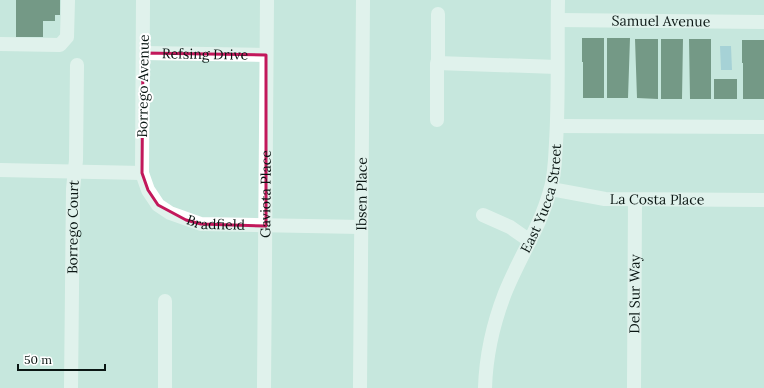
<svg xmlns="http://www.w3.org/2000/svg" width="764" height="388" font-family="Lora,serif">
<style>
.water{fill:#7fb8cf}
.building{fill:#113a1d}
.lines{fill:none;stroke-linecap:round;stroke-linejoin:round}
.minor{stroke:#fff;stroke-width:14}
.marked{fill:none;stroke:#c2185b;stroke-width:3;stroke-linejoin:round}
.labels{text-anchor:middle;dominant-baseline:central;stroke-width:4;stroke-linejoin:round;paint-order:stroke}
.street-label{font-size:14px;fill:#0a1613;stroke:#fff}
</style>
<rect width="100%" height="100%" fill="#c6e7dd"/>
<!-- water -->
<path class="water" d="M720,46h11l1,24h-11z"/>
<!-- building -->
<path class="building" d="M16,0h44v15h-5v6h-12v16h-27z
M582,38h22v60h-21v-36h-1z
M607,38h23l-2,60h-21z
M635,39h23v60l-21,-1z
M661,39h22l-1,60h-21z
M689,39h22v60h-21z
M742,40h22v59h-21v-36h-1z
M714,79h23v20h-23z"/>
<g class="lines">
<!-- minor -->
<g class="minor">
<path id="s1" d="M143,0l-1,173 6,17 10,15 12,8 31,11 160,3"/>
<path id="s2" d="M558,20l206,2"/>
<path d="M0,44l60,1 7,-8 1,-37"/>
<path id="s3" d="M143,53l123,2"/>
<path d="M438,63v-49"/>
<path d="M437,120v-57l120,4"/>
<path d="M557,126l207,1"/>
<path d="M0,170l142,3"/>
<path id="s4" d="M551,189l54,10 159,1"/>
<path d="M483,215l27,12 20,14"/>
<path d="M165,301v87"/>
<path id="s5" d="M71,388l2,-199 3,-29 1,-95"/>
<path id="s6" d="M264,388l3,-388"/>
<path id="s7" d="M360,388l3,-388"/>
<path id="s8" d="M485,388c1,-33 8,-64 20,-95 14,-35 35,-66 45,-102 5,-15 5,-33 6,-48 3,-48 1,-96 2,-143"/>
<path id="s9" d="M634,388l1,-188"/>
</g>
</g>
<!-- marked area -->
<path d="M0 0H764V388H0ZM143,53l123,2v171l-65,-2 -15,-4 -28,-15 -10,-15 -6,-17z" fill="#c6e7dd" fill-opacity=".55" fill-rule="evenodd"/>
<path class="marked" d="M143,53l123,2v171l-65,-2 -15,-4 -28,-15 -10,-15 -6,-17z"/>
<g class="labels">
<!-- street labels -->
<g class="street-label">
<text stroke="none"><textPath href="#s2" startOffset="103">Samuel Avenue</textPath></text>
<text stroke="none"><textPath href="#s3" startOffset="62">Refsing Drive</textPath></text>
<text transform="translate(143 86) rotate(-89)">Borrego Avenue</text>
<text stroke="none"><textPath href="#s6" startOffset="194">Gaviota Place</textPath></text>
<text stroke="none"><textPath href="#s7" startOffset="194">Ibsen Place</textPath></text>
<text stroke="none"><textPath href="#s8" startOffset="200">East Yucca Street</textPath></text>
<text stroke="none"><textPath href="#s4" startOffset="107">La Costa Place</textPath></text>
<text stroke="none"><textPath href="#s1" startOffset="271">Bradfield</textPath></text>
<text stroke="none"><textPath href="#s5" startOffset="161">Borrego Court</textPath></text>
<text stroke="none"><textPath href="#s9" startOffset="94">Del Sur Way</textPath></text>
</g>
</g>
<!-- scale -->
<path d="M18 364v6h87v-6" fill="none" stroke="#0a1613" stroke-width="2"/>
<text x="24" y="364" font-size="12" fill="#0a1613" stroke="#ffffff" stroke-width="3" paint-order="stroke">50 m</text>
</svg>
